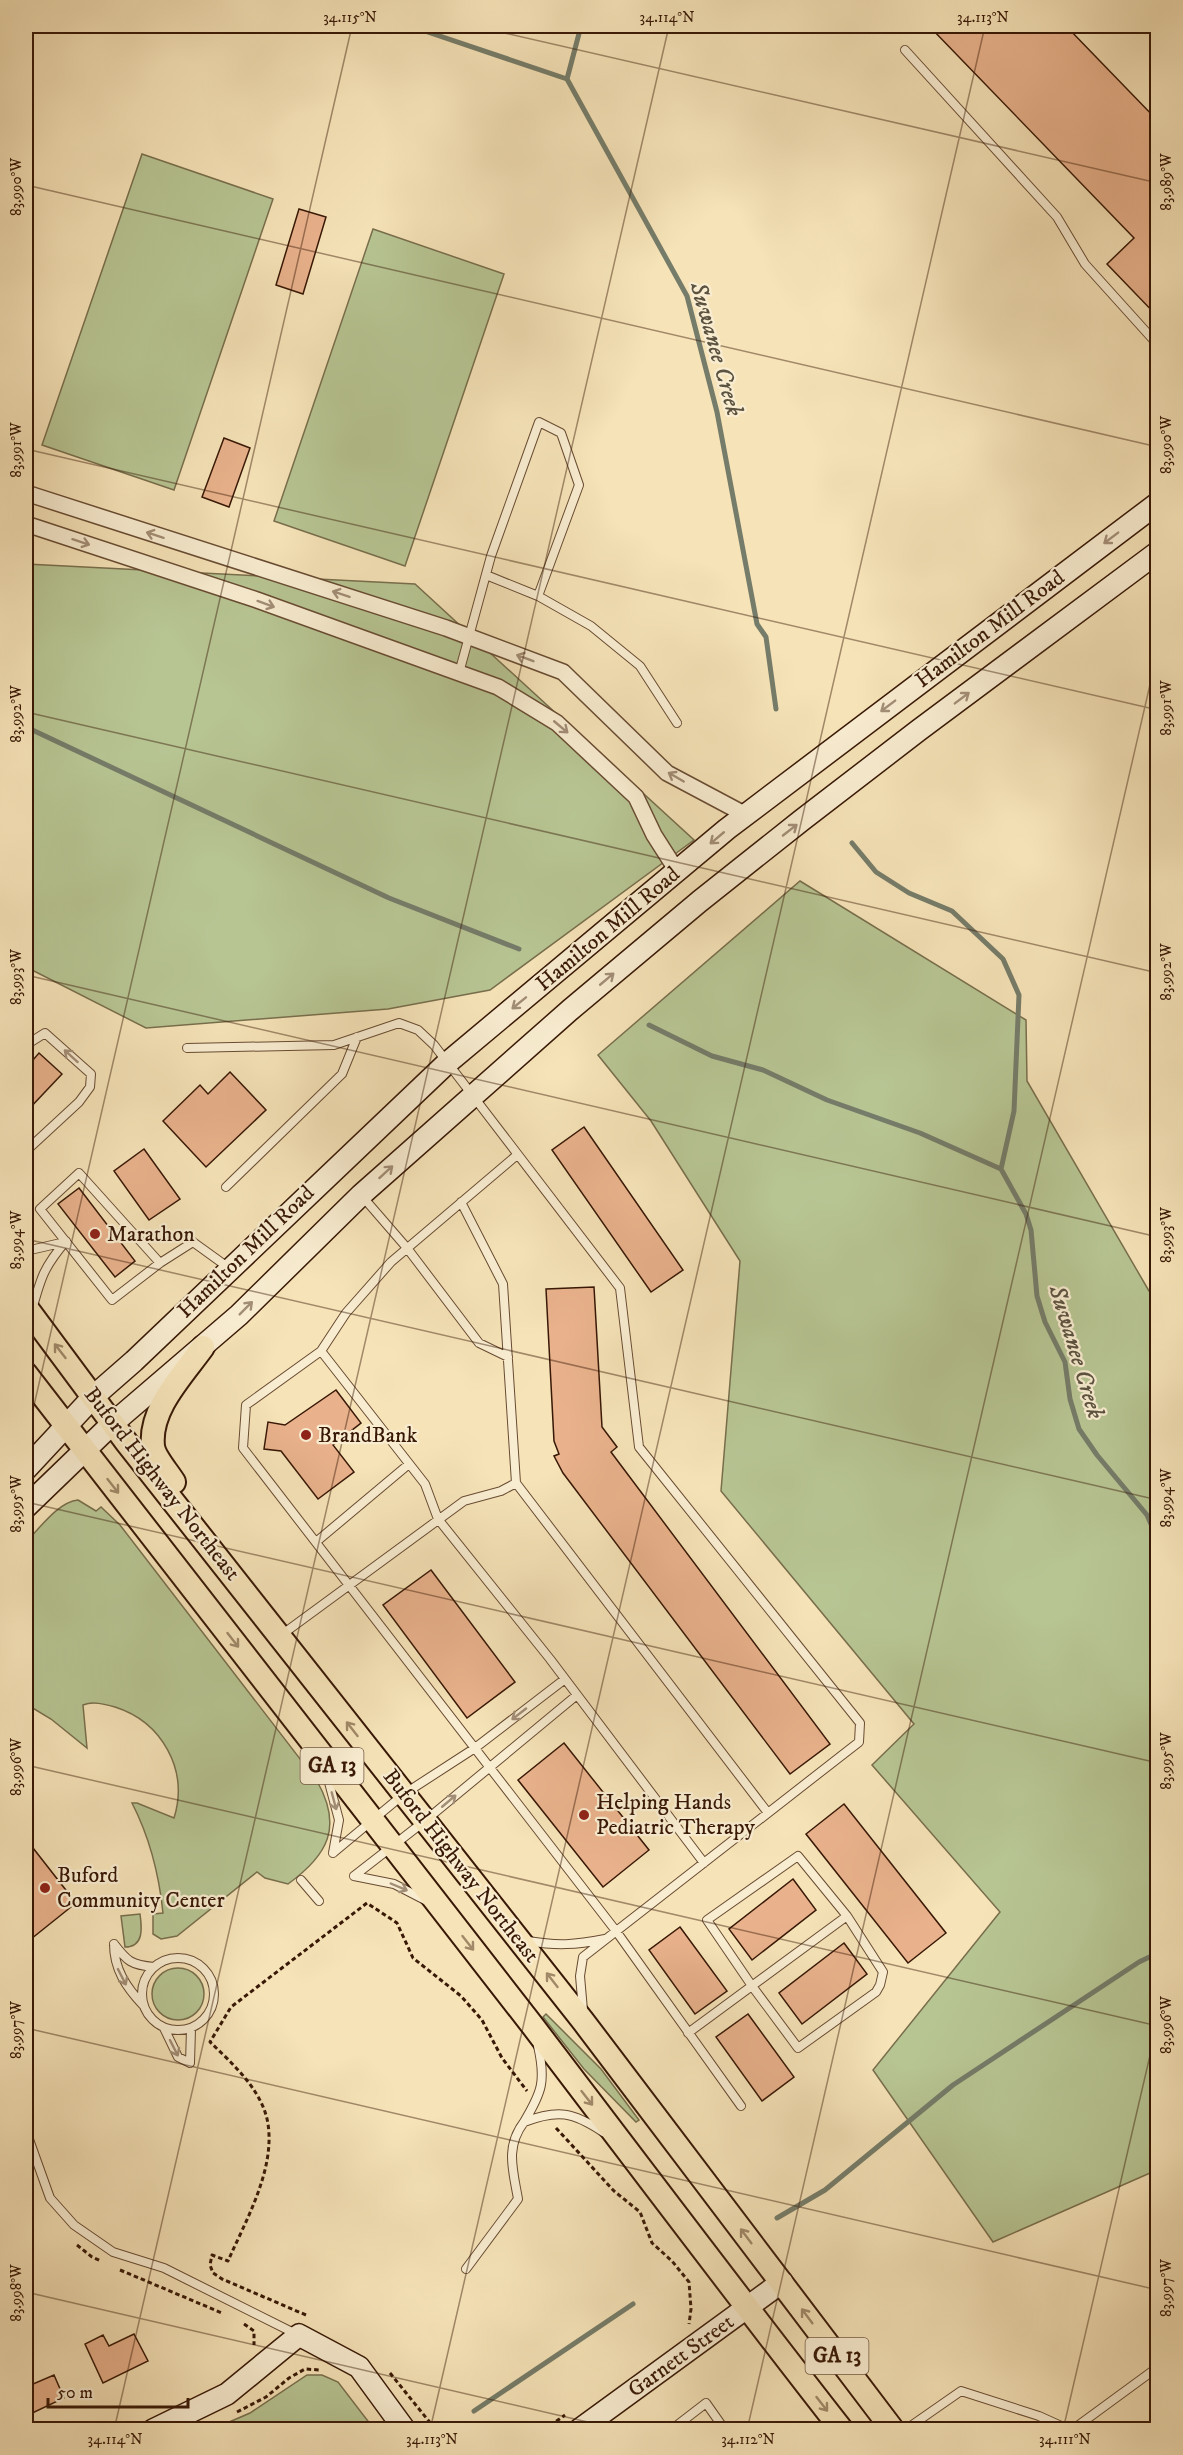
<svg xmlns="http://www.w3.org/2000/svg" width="1183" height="2455" font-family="'IM FELL DW Pica',serif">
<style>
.green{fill:#b7c593;stroke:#786e4c;stroke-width:1.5}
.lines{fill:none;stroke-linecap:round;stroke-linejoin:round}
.stream{stroke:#757c69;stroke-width:5}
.building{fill:#e9b28c;stroke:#381806;stroke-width:1.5}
.lane-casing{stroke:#684b32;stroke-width:10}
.street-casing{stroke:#684b32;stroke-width:18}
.secondary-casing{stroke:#381806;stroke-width:24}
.primary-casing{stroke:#381806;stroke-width:26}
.path{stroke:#381806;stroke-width:3;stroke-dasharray:4.5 3;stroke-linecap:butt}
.lane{stroke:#f9edd1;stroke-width:8}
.street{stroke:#f9edd1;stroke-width:15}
.secondary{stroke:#f9edd1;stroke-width:21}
.primary{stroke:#f6e3b8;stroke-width:22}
.oneway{stroke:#a28d76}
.oneway2{stroke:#a08868}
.ticks{fill:none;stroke:#381806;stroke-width:1.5;stroke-opacity:0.45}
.poi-dot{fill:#8f2418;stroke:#f9edd1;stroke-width:2}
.labels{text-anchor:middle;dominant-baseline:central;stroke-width:4.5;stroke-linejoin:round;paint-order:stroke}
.shield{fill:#f9edd1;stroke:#725843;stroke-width:1.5}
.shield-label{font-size:21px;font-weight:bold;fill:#381806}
.street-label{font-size:22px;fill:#381806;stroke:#f9edd1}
.poi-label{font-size:22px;fill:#381806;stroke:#f9edd1;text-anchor:start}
.water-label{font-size:24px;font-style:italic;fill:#5b5240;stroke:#f9edd1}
.neatline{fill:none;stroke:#381806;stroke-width:2}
.ticks-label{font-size:15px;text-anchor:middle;fill:#381806}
</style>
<rect width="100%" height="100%" fill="#f6e3b8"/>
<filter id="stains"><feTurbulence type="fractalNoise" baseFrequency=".00333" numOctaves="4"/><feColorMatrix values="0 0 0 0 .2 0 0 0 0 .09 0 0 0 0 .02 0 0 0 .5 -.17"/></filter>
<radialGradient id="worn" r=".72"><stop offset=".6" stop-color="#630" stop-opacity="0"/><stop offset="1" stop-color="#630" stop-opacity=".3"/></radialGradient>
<!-- green -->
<path class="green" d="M142,154l131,45 -99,291 -132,-45z
M373,229l131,45 -99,292 -131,-45z
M26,564l389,20 279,256 -204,150 -102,19 -242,19 -120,-61z
M800,881l226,139 1,61 122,210 8,10v869l-164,72 -120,-172 127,-158 -128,-147 42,-41 -193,-233 19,-230 -89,-140 -53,-66z
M78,1500l18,11 5,-4 19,18 197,256c26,46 11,74 -29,103l-23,-6 -8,-6 -80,64 -16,3 -8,-5v-20l10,-1c-4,-39 -13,-75 -31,-110h5l37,15c15,-48 -12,-96 -59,-111 -11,-3 -22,-6 -32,-2l4,43 -36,-29 -25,-15v-162c14,-14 32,-40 52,-42z
M140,1914c2,14 4,33 -15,33l-4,-31z
M152 1994a26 26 0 1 1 52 0a26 26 0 1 1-52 0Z
M546,2014l55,55 38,51 -3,2 -52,-53 -41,-52z
M307,2375h15l16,7 36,47h-161l37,-16z"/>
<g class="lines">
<!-- stream -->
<path class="stream" d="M410,26l157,53 120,217 30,116 40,212 9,13 10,72
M567,79l14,-53
M26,727l363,171 130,51
M852,843l24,29 33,21 43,18 51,48 16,36 -5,116 -13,58 25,45 5,16 6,66 8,26 20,40 5,37 9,30 18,26 50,60 11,25
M649,1025l63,31 51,14 64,30 93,33 81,36
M777,2218l48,-28 128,-105 186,-123 19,-9
M474,2411l159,-107"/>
</g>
<!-- building -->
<path class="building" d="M929,26h137l92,95v196l-51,-53 27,-26z
M299,209l27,8 -23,77 -27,-9z
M224,438l26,10 -21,59 -27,-10z
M39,1053l23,21 -36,38v-44z
M230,1072l36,38 -60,57 -43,-46 37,-36 8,9z
M584,1127l99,143 -32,22 -99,-142z
M144,1149l36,50 -31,21 -35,-49z
M79,1188l56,73 -20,16 -57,-73z
M594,1287l8,140 15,20 -6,5 219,292 -40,30 -227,-301 -9,-17 5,-2 -5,-13 -8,-152z
M336,1390l25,33 -28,22 21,27 -36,27 -37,-48 -17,-2 4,-27 17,3z
M431,1570l84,112 -48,36 -84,-113z
M564,1743l85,107 -46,37 -85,-107z
M844,1804l102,129 -38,30 -102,-129z
M26,1839l50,64 -50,40z
M793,1879l23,31 -64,50 -23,-31z
M680,1927l47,64 -32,23 -46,-64z
M844,1943l23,31 -65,50 -23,-31z
M748,2014l46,63 -32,24 -46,-64z
M134,2334l14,27 -45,22 -18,-39 18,-9 6,11z
M54,2375l10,23 -38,18v-29z"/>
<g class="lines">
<defs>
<path id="lane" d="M905,50l152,167 28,47 73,81
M486,575l52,21
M459,673l32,-117 48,-134 22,11 18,52 -41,111 53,30 49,40 37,57
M26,1045l19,-12 46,41 -1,13 -11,15 -53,49
M187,1048l147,-3 65,-22 19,7 16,15 186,243 19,159 221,276 -1,19 -276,215 -3,19 3,34
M517,1155l-126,107 -45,51 -25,38 -75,54 -3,43 373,483 125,175
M226,1187l116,-113 15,-37
M362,1196l45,52 72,95 29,14
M26,1251l39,-9
M160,1263l-48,37 -72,-91 39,-36 81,90 33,-21 36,26
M32,1310c9,-33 12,-43 34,-69
M321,1351l104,133 13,35 112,140 154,204
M516,1483l252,330
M316,1542l93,-78
M280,1636l184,-135 37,-10 15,-8 -13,-199 -42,-82
M327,1775l12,45 -6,33
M333,1853l71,-59 71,-46 90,-69
M354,1876l72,-56 151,-125
M354,1876l40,8 31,16
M301,1880l18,21
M528,1941c29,5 47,4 77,-2
M114,1944c0,25 12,43 29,61
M114,1944c13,17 17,21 40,23
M142 1994a36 36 0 1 1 72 0a36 36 0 1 1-72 0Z
M164,2028l14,29 12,6 1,-34
M688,2033l159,-117 -49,-60 -91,64 45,66 46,62 78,-56 4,-7 3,-13 -36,-56
M538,2046c8,35 4,46 -14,76 34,-13 49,-10 79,10
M26,2131l24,67 24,27 39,27 51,16 134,67
M466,2269l52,-70c-5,-29 -13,-52 6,-77
M671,2430l35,-27 19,27
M905,2430l56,-39 78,25 31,14
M1072,2430l86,-63"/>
<path id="street" d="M26,493l420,135 117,44 104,101 79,42
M26,524l231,76 241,87 59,36 79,74 18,38 23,36"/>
<path id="secondary" d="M26,1469l68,-73 40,-35 312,-297 281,-235 431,-326
M26,1507l86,-83 127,-109 122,-120 209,-185 130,-109 102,-81 117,-90 239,-178
M153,2430l74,-36 72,-59 60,32 46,63
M579,2430l203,-148"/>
<path id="primary" d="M26,1307l101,136 456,578 310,409
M26,1374c168,217 337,433 506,651 103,135 205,271 310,405
M174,1482c-6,-10 -20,-25 -21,-36 -4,-37 30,-71 50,-99"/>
</defs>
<!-- lane casing -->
<use href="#lane" class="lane-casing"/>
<!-- street casing -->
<use href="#street" class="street-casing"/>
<!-- secondary casing -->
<use href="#secondary" class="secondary-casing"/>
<!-- primary casing -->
<use href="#primary" class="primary-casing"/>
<!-- path -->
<path class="path" d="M556,2128l58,63 26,21 12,31 20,18 17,21 2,27 -2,15
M77,2245l15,12 9,4
M120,2270l102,43
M306,2315l-84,-36 -9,-6 -3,-8 2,-10 16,6c18,-41 47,-91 40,-137 -5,-33 -35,-60 -58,-82l21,-35 136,-104 30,20 16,35 48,38 21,24 20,38 25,33
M244,2324l10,7v14
M390,2373l46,57
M237,2412l29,-15 23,-19 16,-9 15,1
M544,2430l21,-15"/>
<!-- lane -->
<use href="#lane" class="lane"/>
<!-- street -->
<use href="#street" class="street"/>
<!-- secondary -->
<use href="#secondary" class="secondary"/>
<!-- primary -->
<use href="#primary" class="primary"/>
</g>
<!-- one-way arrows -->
<defs><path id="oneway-shaft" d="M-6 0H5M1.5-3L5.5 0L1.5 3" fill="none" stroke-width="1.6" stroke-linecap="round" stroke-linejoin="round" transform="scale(1.5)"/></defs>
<g class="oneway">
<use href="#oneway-shaft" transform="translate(155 535) rotate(-162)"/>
<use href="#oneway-shaft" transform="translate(1111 538) rotate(143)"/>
<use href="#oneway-shaft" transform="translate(81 542) rotate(18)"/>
<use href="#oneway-shaft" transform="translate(341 594) rotate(-162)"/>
<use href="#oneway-shaft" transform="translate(266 604) rotate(20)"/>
<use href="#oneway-shaft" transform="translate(525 658) rotate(-159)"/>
<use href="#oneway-shaft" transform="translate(962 698) rotate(-37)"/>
<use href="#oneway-shaft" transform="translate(888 706) rotate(143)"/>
<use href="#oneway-shaft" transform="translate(561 727) rotate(40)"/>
<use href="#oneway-shaft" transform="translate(676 777) rotate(-150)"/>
<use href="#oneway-shaft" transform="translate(790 830) rotate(-38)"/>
<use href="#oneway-shaft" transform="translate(717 838) rotate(140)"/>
<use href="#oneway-shaft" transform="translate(607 979) rotate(-40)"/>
<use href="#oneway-shaft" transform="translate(519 1003) rotate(141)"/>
<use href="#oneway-shaft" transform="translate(71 1056) rotate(-138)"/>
<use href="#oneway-shaft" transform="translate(386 1172) rotate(-42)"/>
<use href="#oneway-shaft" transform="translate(246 1308) rotate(-45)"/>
<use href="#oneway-shaft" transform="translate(519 1714) rotate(142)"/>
<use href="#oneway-shaft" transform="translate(334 1801) rotate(75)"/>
<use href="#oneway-shaft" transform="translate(449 1801) rotate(-40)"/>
<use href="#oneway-shaft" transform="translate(399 1887) rotate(23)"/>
<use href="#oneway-shaft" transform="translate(122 1977) rotate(63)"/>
<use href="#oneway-shaft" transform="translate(174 2048) rotate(63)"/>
</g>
<g class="oneway2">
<use href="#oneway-shaft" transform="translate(60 1351) rotate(-128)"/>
<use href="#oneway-shaft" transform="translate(113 1486) rotate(52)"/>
<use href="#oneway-shaft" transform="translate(233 1640) rotate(52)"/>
<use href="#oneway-shaft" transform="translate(352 1729) rotate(-128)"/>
<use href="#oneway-shaft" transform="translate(468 1943) rotate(52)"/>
<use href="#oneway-shaft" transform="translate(552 1980) rotate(-128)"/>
<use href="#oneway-shaft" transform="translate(587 2098) rotate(52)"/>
<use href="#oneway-shaft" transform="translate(746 2236) rotate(-127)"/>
<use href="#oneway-shaft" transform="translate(807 2316) rotate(-127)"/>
<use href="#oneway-shaft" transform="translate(822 2404) rotate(52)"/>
</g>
<!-- ticks -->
<path class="ticks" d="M474,26l684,157M26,69l9,-43M26,185l1132,262M26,449l1132,261M26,712l1132,261M26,975l1132,262M26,1239l1132,261M26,1440l326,-1414M26,1502l1132,261M26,1765l1132,261M26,2028l1132,262M26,2292l596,138M114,2430l555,-2404M430,2430l555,-2404M747,2430l411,-1780M1063,2430l95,-409"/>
<!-- markers -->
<g class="poi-dot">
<circle cx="95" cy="1234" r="6"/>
<circle cx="306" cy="1435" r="6"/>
<circle cx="584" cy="1815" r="6"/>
<circle cx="45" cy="1888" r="6"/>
</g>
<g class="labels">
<!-- shield labels -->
<g class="shield">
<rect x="300.5" y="1748" width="63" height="36" rx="4.5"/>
<rect x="805.5" y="2338" width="63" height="36" rx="4.5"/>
</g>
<g class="shield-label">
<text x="332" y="1766">GA 13</text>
<text x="837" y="2356">GA 13</text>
</g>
<!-- street labels -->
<g class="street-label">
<text transform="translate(990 629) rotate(-37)">Hamilton Mill Road</text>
<text transform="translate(608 929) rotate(-40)">Hamilton Mill Road</text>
<text transform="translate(246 1252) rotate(-44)">Hamilton Mill Road</text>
<text transform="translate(162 1484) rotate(52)">Buford Highway Northeast</text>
<text transform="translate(461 1866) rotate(52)">Buford Highway Northeast</text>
<text transform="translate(681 2356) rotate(-36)">Garnett Street</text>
</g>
<!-- poi labels -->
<g class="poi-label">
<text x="107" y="1234">Marathon</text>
<text x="318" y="1435">BrandBank</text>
<text x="596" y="1802">Helping Hands<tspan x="596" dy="25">Pediatric Therapy</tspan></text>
<text x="57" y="1875">Buford<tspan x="57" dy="25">Community Center</tspan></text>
</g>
<!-- water labels -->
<g class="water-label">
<text transform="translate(716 349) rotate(74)">Suwanee Creek</text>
<text transform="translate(1076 1352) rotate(73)">Suwanee Creek</text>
</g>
</g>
<!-- margin -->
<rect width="1183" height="2455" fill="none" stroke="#f6e3b8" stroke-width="66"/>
<!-- scale -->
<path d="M48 2398v9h140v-9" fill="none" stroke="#381806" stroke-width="3"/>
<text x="57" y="2398" font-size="18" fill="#381806" stroke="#f9edd1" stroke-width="4.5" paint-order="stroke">50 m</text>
<rect x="33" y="33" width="1117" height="2389" class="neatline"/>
<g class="ticks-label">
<text x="350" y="22">34.115°N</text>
<text x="667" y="22">34.114°N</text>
<text x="983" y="22">34.113°N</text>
<text transform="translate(1166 182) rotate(-90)" y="5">83.989°W</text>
<text transform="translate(16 187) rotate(-90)" y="5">83.990°W</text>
<text transform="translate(1166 445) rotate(-90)" y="5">83.990°W</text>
<text transform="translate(16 450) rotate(-90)" y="5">83.991°W</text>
<text transform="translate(1166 708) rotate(-90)" y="5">83.991°W</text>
<text transform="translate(16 714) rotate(-90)" y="5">83.992°W</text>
<text transform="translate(1166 972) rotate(-90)" y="5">83.992°W</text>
<text transform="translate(16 977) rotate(-90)" y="5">83.993°W</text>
<text transform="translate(1166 1235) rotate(-90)" y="5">83.993°W</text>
<text transform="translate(16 1240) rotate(-90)" y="5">83.994°W</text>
<text transform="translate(1166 1498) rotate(-90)" y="5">83.994°W</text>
<text transform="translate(16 1504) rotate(-90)" y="5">83.995°W</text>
<text transform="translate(1166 1761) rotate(-90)" y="5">83.995°W</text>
<text transform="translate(16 1767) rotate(-90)" y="5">83.996°W</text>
<text transform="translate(1166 2025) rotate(-90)" y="5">83.996°W</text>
<text transform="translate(16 2030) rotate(-90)" y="5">83.997°W</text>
<text transform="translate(1166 2288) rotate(-90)" y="5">83.997°W</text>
<text transform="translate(16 2293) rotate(-90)" y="5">83.998°W</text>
<text x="115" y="2444">34.114°N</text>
<text x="432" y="2444">34.113°N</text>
<text x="748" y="2444">34.112°N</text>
<text x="1065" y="2444">34.111°N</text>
</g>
<rect width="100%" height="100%" filter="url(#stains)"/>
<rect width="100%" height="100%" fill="url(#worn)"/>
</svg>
